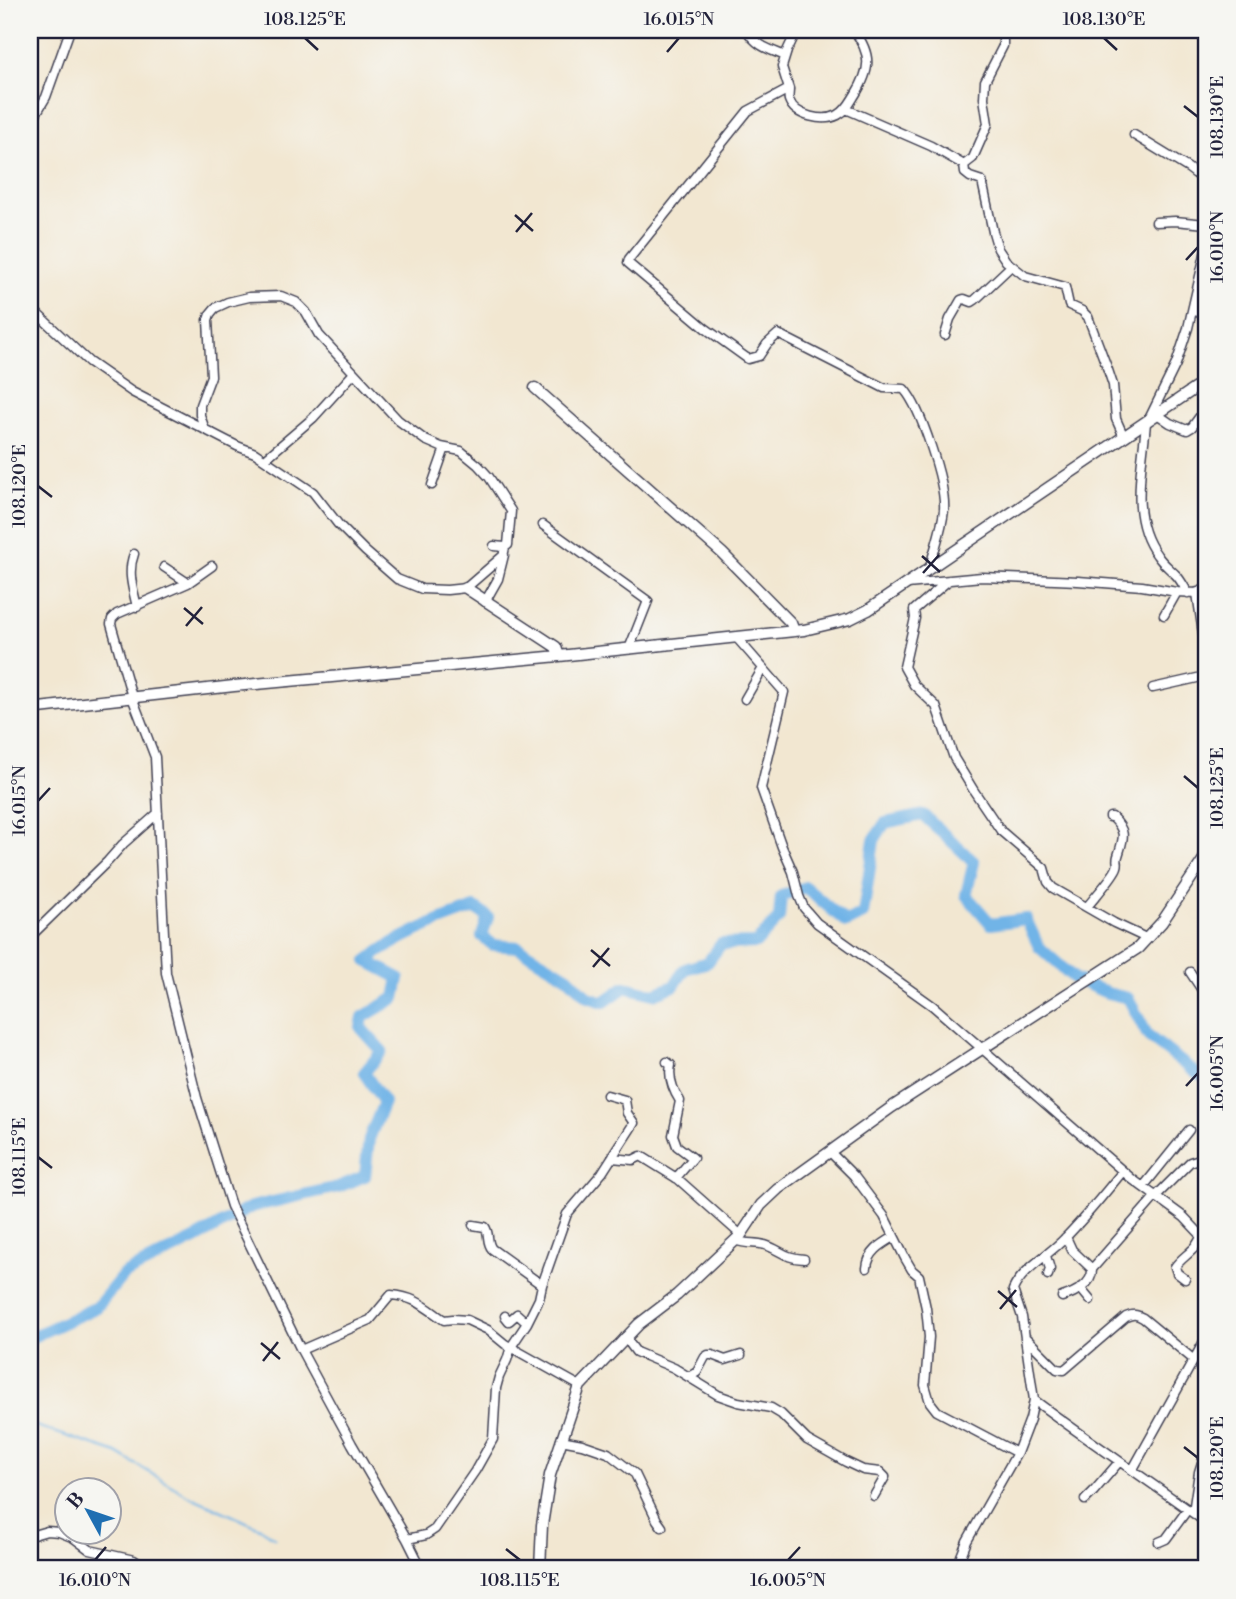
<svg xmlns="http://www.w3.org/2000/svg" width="1236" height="1599" font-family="'Libre Bodoni',serif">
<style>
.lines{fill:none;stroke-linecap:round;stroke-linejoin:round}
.stream{stroke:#71b4e7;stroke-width:2}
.river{stroke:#71b4e7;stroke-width:12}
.minor-casing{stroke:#414052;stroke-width:11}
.tertiary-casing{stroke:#414052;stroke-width:13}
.minor{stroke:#fff;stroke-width:8}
.tertiary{stroke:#fff;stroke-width:10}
.ticks{fill:none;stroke:#22223b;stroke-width:2.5}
.neatline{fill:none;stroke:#22223b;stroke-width:2.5}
.ticks-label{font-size:18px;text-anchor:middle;fill:#22223b}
</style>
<rect width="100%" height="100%" fill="#f6f6f2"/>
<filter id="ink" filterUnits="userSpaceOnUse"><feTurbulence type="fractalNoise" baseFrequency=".0143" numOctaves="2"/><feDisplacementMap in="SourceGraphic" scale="14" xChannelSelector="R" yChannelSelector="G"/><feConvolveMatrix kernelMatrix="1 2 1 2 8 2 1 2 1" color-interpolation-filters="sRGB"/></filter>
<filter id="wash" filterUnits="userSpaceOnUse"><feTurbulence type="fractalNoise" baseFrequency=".00686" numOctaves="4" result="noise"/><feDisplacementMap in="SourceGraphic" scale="28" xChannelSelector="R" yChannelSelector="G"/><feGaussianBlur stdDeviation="1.57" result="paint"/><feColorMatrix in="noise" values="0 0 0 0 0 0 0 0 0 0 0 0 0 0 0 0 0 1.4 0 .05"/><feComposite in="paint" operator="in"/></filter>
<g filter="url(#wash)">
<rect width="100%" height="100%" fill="#f2e7d1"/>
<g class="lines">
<!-- stream -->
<path class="stream" d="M30,1424l87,29 72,43 71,32 15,10"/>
<!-- river -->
<path class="river" d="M30,1338l67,-31 27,-33 73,-36 54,-31 87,-20 27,-11 4,-37 15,-37 -20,-29 18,-22 -21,-23 2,-11 32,-19 4,-20 -32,-17c31,-25 70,-40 108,-53l13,9 -6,19 11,9 25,2 50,30 20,20 16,5 21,-15 29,7 20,-8 11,-17 23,-7 13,-18 35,-1 23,-25 2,-22 24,-9 41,35 17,-8 11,-74 11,-17 38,-8 51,47 -8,33 25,29 35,-5 13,28 36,32 32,14 21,5 20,38 49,38 9,3"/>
</g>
</g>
<g filter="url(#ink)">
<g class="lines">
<defs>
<path id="minor" d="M747,30c9,16 22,19 38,26
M797,30l-10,21 -5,16 7,22 -41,22 -119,148 -1,4 77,65 43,31 11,-3 8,-12 11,-10 106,54 20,1c17,19 42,95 40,121 -2,20 -10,39 -14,58
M789,89c0,4 -1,8 0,11 6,17 35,22 49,15 8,-4 12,-12 17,-20 16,-26 17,-40 -1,-65
M846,109l85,37 33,19 1,8 5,4 12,4 11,51 5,17 8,12 19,15 40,11 4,18 13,6 6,6 20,53 5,15 3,34 8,18
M30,124l16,-27 24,-67
M1134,135l54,33 13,10 5,23
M964,165l9,-7 15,-34 -4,-26 1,-17 18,-35v-16
M1156,222l19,-1 31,3
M30,307l59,55 43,30 105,54 18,7 58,39 25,32 27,27 32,28 25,10 25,1 19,-2 38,-33 -6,24 -13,23
M1193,309l13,8
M945,335l5,-16 11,-19 3,-1 8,3 3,-2 36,-34
M1157,414l13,9 17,7 5,-3 14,-19
M1149,419l27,-55 12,-36 18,-78
M1146,422c-3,44 -18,94 11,133 5,8 12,13 19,20 5,5 8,12 12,18
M205,430l-5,-15v-10l11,-29 -3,-56 2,-6 5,-6 13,-6 21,-5 32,-1 15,6 10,10 13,23 79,85 27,20 16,7 20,4 17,14 11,12 22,34 -3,34 -3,2
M265,459l48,-41 41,-45
M432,485l13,-37
M543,525l105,76 -19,48
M494,546l11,1 -1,5
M134,554c-7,18 -1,35 3,53
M164,567l24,16 24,-17
M949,580l-35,30 1,8 -11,49 10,18 22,21 18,52 20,33 27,40 43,37 4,14 5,6 61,35 32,15
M188,583l-71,31 -5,5 -1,5 21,73 23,60 11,216 31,125 34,108 70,144 51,94 55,95 15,30
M907,584l75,-7 96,4 64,5 35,6 21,1 8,-5
M1164,615l13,-23
M736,637l48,55 -23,96 21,59 11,25 6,24 5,12 13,15 116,83 199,173 52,38 17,18c-2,14 -19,21 -26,32l2,6 8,6
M1153,688l53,-12
M745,699l18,-31
M1087,907c6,-8 28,-32 30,-40 2,-6 -1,-5 1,-11 5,-17 10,-24 -6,-39h-2
M30,937l78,-76 15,-17 35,-31
M1190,972l14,21 2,1
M667,1062l4,3c-3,13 2,25 9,36l-7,34 4,11 16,12 -17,20
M830,1152l24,24 30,40 21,42 7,12 7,6 7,32 3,29 -4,48 5,17 7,9 80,42
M612,1158l21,2 8,-4 37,23 63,56
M1143,1187l46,-57
M473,1225l12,2c5,7 1,15 7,22l50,36
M735,1240c12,5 19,2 30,5 16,5 19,13 39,14
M1046,1256l4,13 -2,6
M867,1268c1,-16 15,-24 27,-31
M1092,1269l64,-73 34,-34 16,-5
M1080,1288l10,12
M1062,1297c13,-4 31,-13 30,-28l-20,-19 -6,-13
M505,1316l4,5 8,-7 10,9 12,-24 3,-14 25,-71 35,-41 32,-50 -7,-10 -2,-13 -18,-5
M625,1337l11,15 38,16 44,27 20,7 33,6 10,6 26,26 39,22 17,8 17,2 5,5 -11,19
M1025,1337l32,32 7,1 62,-53c7,-3 10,-3 17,1l51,42
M301,1350l69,-30 21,-25c25,2 34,12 53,25l9,-1 14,1 21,10 17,14 75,42
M689,1377l8,-5 8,-15 3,-2h4l13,5 16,-5
M1034,1400c56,42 114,80 170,121l2,3
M561,1440l21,4 26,9 27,21 22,46 5,7
M1133,1469l73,-131
M1085,1500l9,-9 25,-29
M1193,1512l6,-40 7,-22
M30,1536l17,-5 12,1 15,6 16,12 44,10 13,9
M407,1539l19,-4 9,-6 40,-58 18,-32 3,-51 3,-11 8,-17 4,-13 16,-24
M1159,1542l7,-3 22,-30
M181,1569l2,-2
M956,1569l11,-28 50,-88 13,-34 4,-19 -12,-83 -9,-27c9,-21 36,-35 51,-51 21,-21 40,-45 59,-68
M1205,1569l1,-12"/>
<path id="tertiary" d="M535,388l187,165 69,70 3,8
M466,588l90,59 3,9
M1198,593l8,54
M30,709l204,-23 325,-30 245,-26 46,-11 18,-9 338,-229
M540,1569l2,-44 8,-50 30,-89 59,-62 38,-29 64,-60 20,-30 17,-16 114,-82 246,-159 24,-26 44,-66"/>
</defs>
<!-- minor casing -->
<use href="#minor" class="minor-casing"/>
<!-- tertiary casing -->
<use href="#tertiary" class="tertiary-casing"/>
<!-- minor -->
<use href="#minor" class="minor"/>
<!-- tertiary -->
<use href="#tertiary" class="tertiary"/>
</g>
</g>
<!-- ticks -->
<path class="ticks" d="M305,38l13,12M1104,38l13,12M667,52l12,-14M1184,106l14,11M515,215l18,16M516,232l16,-19M1186,260l12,-13M38,486l14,11M922,556l18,16M923,573l16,-18M184,608l19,16M186,626l16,-19M1184,776l14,12M38,801l12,-13M591,950l19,16M593,967l16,-19M1186,1086l12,-13M38,1157l14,11M998,1291l19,16M1000,1309l16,-19M261,1343l19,16M263,1361l15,-19M1184,1447l14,11M506,1549l14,11M95,1560l11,-13M788,1560l12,-13"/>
<!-- margin -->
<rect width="1236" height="1599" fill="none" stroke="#f6f6f2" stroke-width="77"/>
<!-- north arrow -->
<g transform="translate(88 1511) rotate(310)"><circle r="33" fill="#f6f6f2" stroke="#a1a1a9" stroke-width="2"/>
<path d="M0-5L12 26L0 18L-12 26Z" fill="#1f6fb2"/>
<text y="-10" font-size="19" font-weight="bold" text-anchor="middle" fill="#22223b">B</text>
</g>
<rect x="38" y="38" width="1160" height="1522" class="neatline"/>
<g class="ticks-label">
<text x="305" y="25">108.125°E</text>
<text x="679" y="25">16.015°N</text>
<text x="1104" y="25">108.130°E</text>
<text transform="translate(1217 117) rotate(-90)" y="6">108.130°E</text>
<text transform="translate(1217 247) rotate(-90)" y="6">16.010°N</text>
<text transform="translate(19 486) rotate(-90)" y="6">108.120°E</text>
<text transform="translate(1217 788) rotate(-90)" y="6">108.125°E</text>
<text transform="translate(19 801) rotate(-90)" y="6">16.015°N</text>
<text transform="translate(1217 1073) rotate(-90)" y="6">16.005°N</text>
<text transform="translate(19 1157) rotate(-90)" y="6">108.115°E</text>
<text transform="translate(1217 1458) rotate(-90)" y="6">108.120°E</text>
<text x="95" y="1586">16.010°N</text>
<text x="520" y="1586">108.115°E</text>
<text x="788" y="1586">16.005°N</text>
</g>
</svg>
